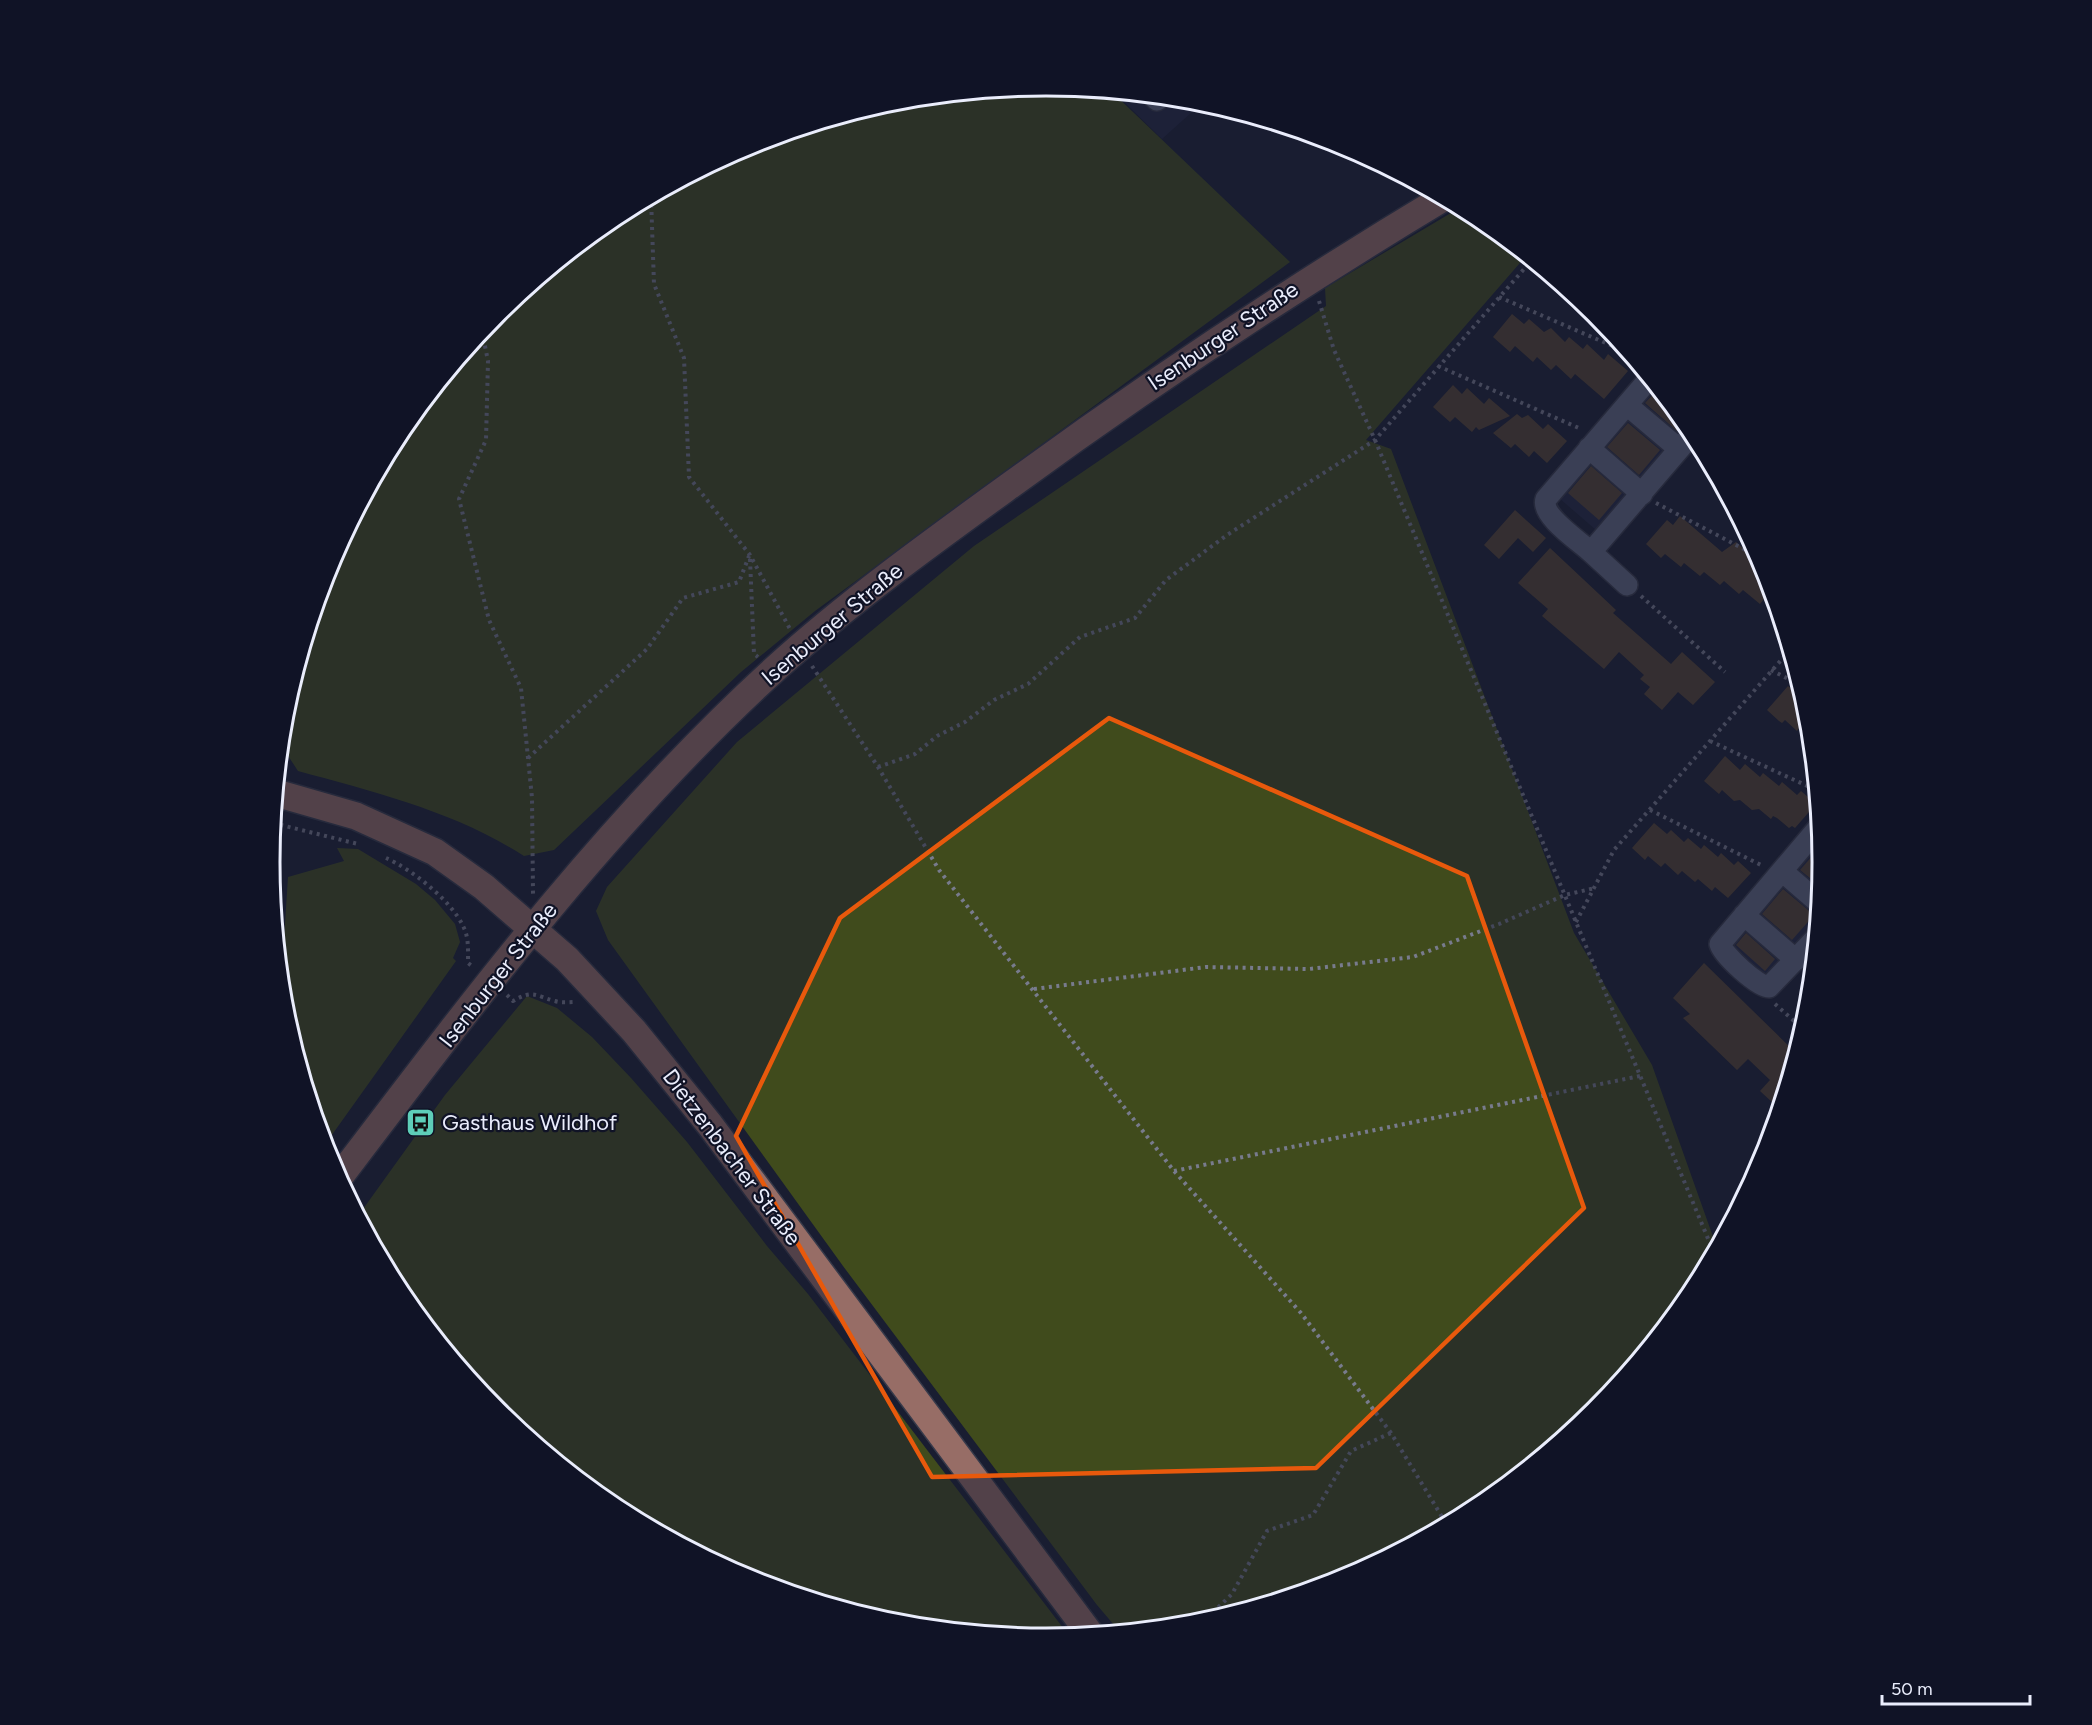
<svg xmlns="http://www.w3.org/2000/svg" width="2092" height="1725" font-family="Figtree,sans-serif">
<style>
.built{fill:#222741}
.green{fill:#404b1c}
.building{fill:#564431}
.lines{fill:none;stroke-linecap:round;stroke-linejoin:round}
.minor-casing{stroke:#373a4a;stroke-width:24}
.major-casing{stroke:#373a4a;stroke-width:30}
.path{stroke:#787b8d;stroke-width:4;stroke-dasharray:3 4.5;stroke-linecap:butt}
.minor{stroke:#626880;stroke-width:21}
.major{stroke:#976d66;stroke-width:27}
.marked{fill:none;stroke:#e8590c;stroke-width:4.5;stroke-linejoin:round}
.labels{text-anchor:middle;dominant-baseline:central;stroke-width:4.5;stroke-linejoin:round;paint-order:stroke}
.street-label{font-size:22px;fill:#eaedfc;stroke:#101326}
.poi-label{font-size:22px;fill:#eaedfc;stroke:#101326;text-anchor:start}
.rim{fill:none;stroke:#eaedfc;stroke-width:3}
</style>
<rect width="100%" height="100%" fill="#191d31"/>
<!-- built -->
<path class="built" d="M1114,92l84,9 5,1 -41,37z
M1655,386l31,38 -90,106 -37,-32z
M1821,839l2,24 -6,60 -51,58 -40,-34z"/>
<!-- green -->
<path class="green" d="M1046,86l66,6 178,170 -475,349 -74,61 -187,178 -30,6c-68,-44 -149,-64 -226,-85l-17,-26 3,-34 44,-146 72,-134 97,-118 118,-97 134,-71 146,-45z
M1461,207l17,10 48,39 -160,184 25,9 183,484 78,132 65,183 -25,46 -97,118 -118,97 -134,71 -146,45 -77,7 -23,-27 -254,-339 -235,-326 -12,-29 11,-24 130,-145 237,-196 352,-240 -1,-18z
M337,848l21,1 58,35 19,16 20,24 5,18 -7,16 3,3 -132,185 -40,-132 -3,-27 7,-110 56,-16z
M527,996l30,12 35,29 39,41 56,64 80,104 41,48 262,343 -24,2 -152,-15 -146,-44 -134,-72 -118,-96 -96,-118 -42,-78 87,-121z"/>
<!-- building -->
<path class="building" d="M1512,314l12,10 5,-5 15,13 7,-4 14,14 4,-5 14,12 4,-5 17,16 4,-6 20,17 -24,28 -29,-25 -4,5 -15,-14 -5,5 -14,-13 -4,5 -18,-16 -5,6 -17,-15z
M1453,385l9,9 5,-6 17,16 5,-6 21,18 -31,14 -3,-3 -4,5 -17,-15 -5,5 -17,-15z
M1658,389l27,33 -8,9 -32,-28z
M1517,414l5,4 6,-3 15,14 5,-5 19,17 -20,22 -13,-12 -5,6 -14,-13 -4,4 -18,-15z
M1628,423l32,27 -21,25 -32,-28z
M1591,466l31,27 -23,27 -31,-27z
M1515,510l31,28 -13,14 -15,-14 -19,21 -15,-14z
M1680,516l42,36 14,-10 28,24 7,24 -11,14 -17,-14 -4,4 -15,-13 -4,4 -16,-13 -4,4 -16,-13 -3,4 -16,-13 -4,4 -15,-14 21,-24 6,5z
M1550,548l66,62 -3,3 58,51 11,-12 33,30 -22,23 -15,-13 -16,18 -18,-16 6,-7 -10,-8 4,-4 -25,-23 -15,17 -62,-53 6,-7 -30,-26z
M1788,686l17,14 4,22 -7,9 -3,-3 -2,3 -12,-11 -3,3 -3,-2 -12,-11z
M1725,756l15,14 5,-6 15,13 3,-4 16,13 3,-4 15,13 4,-4 15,13 -21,24 -3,-2 -3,2 -12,-10 -4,-2 -2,3 -12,-10 -7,1 -12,-10 -6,1 -12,-11 -3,4 -15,-13z
M1654,823l13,11 4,-4 13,12 4,-4 13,11 3,-4 14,12 3,-4 13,12 4,-4 13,12 -23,25 -13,-11 -3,4 -14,-12 -3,3 -13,-11 -4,4 -13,-12 -4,4 -13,-11 -3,4 -13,-12z
M1821,846l2,17 -2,24 -21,-17z
M1783,889l31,26 -22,25 -30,-26z
M1746,933l29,26 -10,12 -29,-26z
M1704,963l92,90 -11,38 -12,12 -13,-12 10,-11 -22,-21 -11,11 -54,-52 7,-4 -17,-16z"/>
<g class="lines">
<defs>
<path id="minor" d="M1153,96l4,4 4,-3
M1649,379l-103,120c-6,16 33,42 45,53l102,-119
M1627,405l52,44
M1589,448l53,46
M1591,552l36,33
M1782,871l37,32
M1744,915l52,45
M1816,938l-47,49c-11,0 -46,-32 -49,-43l99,-117"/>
<path id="major" d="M276,793l80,23 79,36 49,35 83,72 67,72 76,94 381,510
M338,1179c136,-179 272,-360 438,-511 74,-67 156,-126 236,-184 140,-102 283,-197 431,-286"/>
</defs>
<!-- minor casing -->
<use href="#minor" class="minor-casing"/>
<!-- major casing -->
<use href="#major" class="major-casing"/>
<!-- path -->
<path class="path" d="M651,197l3,87 30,74 5,119 61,78 40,74
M1499,297l130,56
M1319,301l15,49 41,90 339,813
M482,331l6,30 -2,79 -27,59 30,121 32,68 11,110 1,96
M1438,366l143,63
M1656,503l103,54
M750,559l4,95 4,3
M1641,596l84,76
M812,666l66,101 61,103 235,301 127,142 90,120 56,92
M1771,670l29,15
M1710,741l106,49
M528,758l119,-109 36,-51 56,-16 10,-26
M878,767l37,-13 22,-18 28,-14 29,-22 34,-16 52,-47 55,-19 31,-38 61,-45 148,-95 156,-179
M1650,810l113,56
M273,823l85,21
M386,858c25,11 65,42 77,68 6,11 5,24 5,37l5,4
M1576,922l38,-72 176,-200
M1034,989l172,-22 103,2 104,-12 86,-33 66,-29 30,-7
M507,995l6,6c21,-12 22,-5 42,0 6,2 13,1 20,1
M1775,1004l28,25
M1174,1171l466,-95
M1202,1623l30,-29 35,-63 46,-16 38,-64 40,-18"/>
<!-- minor -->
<use href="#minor" class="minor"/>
<!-- major -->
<use href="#major" class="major"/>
</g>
<!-- marked area -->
<path d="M0 0H2092V1725H0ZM1109,718l358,158 117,332 -268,260 -384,9 -196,-341 104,-218z" fill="#191d31" fill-opacity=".55" fill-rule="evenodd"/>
<path class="marked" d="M1109,718l358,158 117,332 -268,260 -384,9 -196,-341 104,-218z"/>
<!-- icons -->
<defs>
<symbol id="bus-square" viewBox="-11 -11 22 22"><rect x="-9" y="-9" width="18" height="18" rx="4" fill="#5eceb8" stroke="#101326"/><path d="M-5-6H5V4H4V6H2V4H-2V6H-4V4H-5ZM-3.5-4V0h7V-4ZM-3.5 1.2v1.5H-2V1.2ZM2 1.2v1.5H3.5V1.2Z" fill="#111"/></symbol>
</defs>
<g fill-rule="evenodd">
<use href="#bus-square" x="404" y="1106" width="33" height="33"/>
</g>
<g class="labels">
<!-- street labels -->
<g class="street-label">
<text transform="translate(1223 336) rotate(-34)">Isenburger Straße</text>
<text transform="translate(832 624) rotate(-40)">Isenburger Straße</text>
<text transform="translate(498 975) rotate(-52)">Isenburger Straße</text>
<text transform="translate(732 1157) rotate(53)">Dietzenbacher Straße</text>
</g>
<!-- poi labels -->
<g class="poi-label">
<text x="442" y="1122">Gasthaus Wildhof</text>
</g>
</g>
<!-- crop -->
<path d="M0 0H2092V1725H0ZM280 862a766 766 0 1 1 1532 0a766 766 0 1 1-1532 0Z" fill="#101326" fill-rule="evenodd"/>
<path class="rim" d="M280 862a766 766 0 1 1 1532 0a766 766 0 1 1-1532 0Z"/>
<!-- scale -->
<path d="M1882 1695v9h148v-9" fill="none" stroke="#eaedfc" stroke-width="3"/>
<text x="1891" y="1695" font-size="18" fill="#eaedfc" stroke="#101326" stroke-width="4.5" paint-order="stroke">50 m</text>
</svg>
